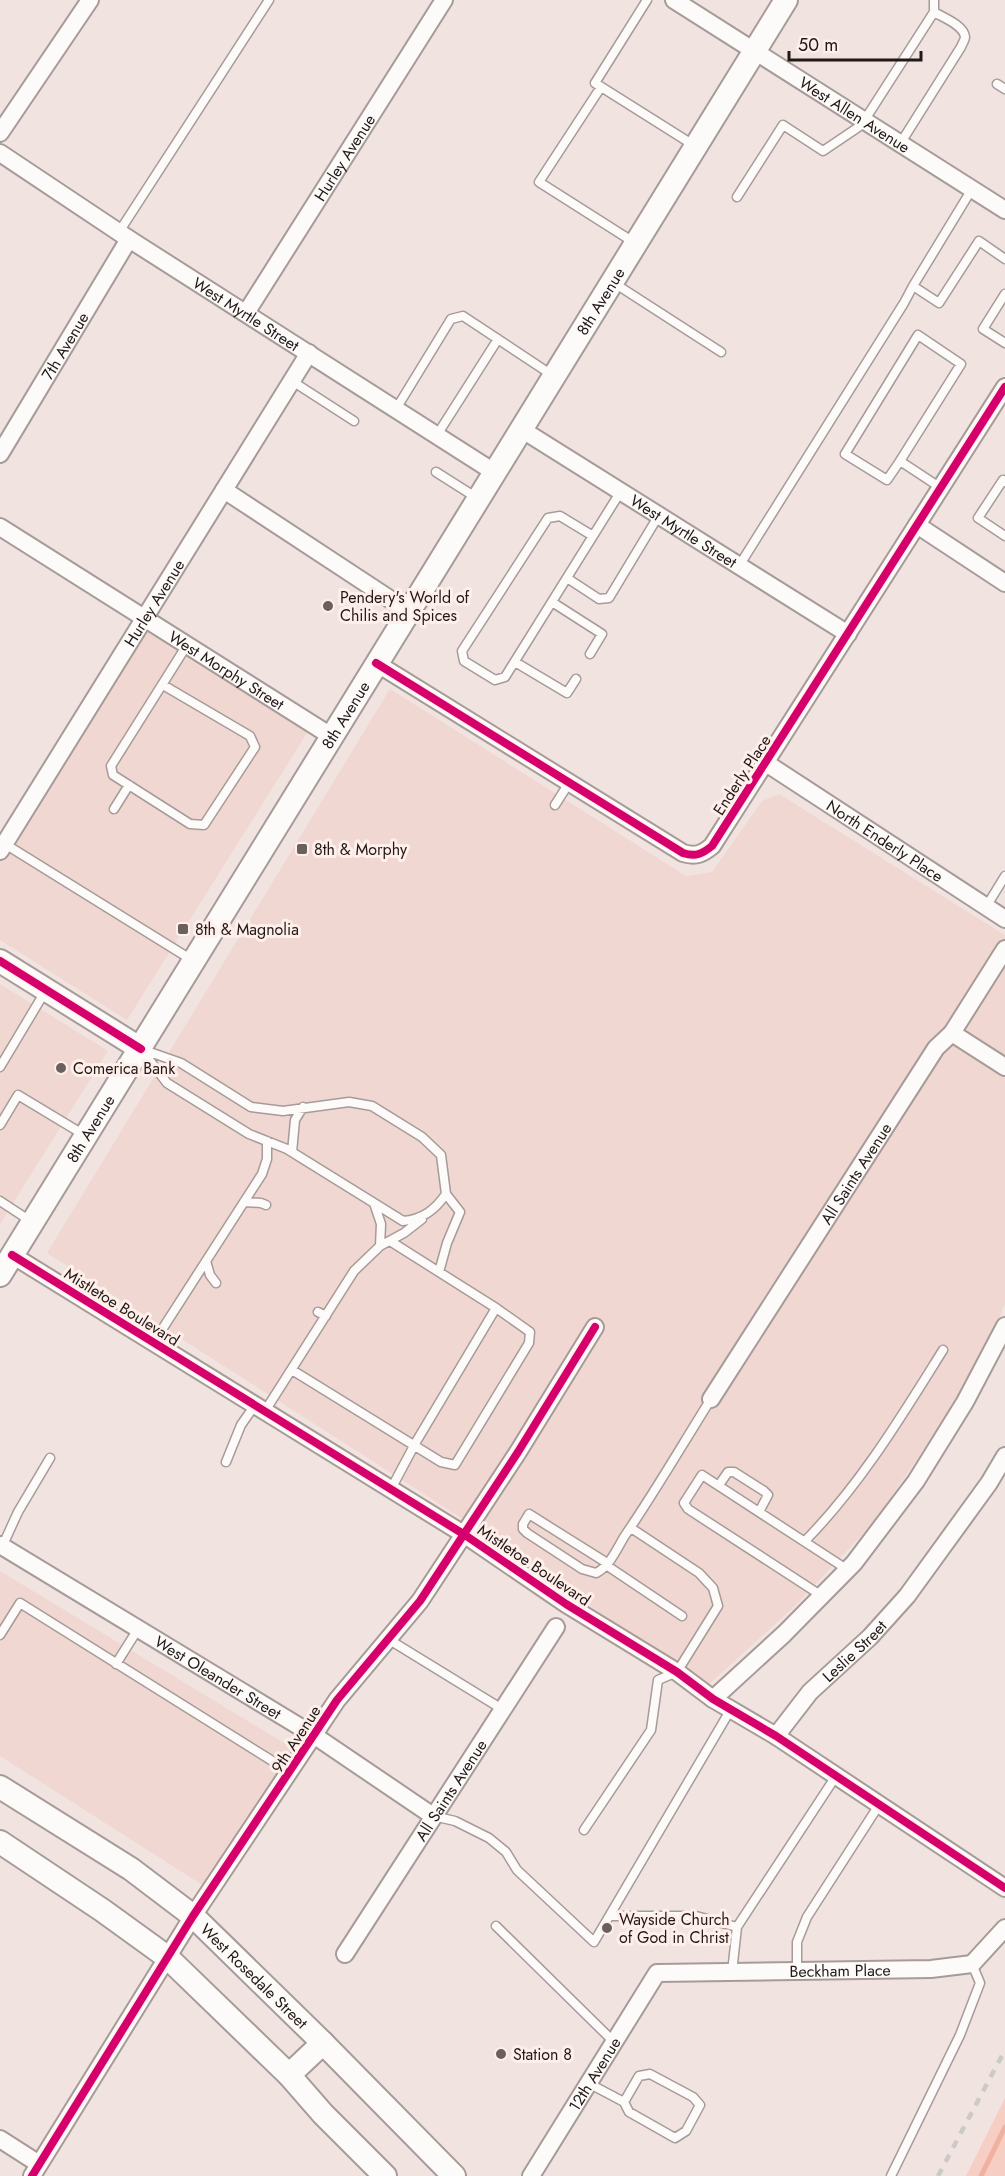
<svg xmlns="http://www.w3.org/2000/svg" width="1005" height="2176" font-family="Jost,sans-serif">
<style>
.built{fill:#f0d7d1}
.green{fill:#f6cec3}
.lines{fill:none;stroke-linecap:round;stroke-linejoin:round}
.stream{stroke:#f0b1a1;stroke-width:5}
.lane-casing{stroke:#a69b98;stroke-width:11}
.street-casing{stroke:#a69b98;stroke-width:20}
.secondary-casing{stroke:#a69b98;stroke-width:26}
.lane{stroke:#fdfbfa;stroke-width:8}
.street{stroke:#fdfbfa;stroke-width:16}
.secondary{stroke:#fdfbfa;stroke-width:22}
.rail{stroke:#ccc9c8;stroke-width:4.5;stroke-dasharray:8 8;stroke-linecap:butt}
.cycleway-casing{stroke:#ffefeb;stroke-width:11}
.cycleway{stroke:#d6006c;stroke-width:8}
.poi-dot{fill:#6a605d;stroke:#ffefeb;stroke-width:2}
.labels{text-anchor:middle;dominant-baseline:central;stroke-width:6;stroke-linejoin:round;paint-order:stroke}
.street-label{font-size:16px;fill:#221917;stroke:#ffefeb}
.poi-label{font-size:16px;fill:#221917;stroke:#ffefeb;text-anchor:start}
</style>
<rect width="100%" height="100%" fill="#f1e3e0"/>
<!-- built -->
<path class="built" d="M145,618l167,107 -185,295 -127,-80v-105l7,4z
M390,689l296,187 26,-4 50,-71 17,-7 226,141v369l-28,67 -104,152 -78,83 -88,80 -258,-176 -402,-257z
M0,984l108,67 -108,173z
M0,1571l294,178 -90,137 -204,-130z"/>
<!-- green -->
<path class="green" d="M1005,2098v78h-39z"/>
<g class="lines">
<!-- stream -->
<path class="stream" d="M981,2176l24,-49"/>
<defs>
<path id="lane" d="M647,0l-52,83 100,63
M934,0v12
M997,84l8,5
M601,87l-62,95 96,61
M864,121l70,-109c8,5 30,13 31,25 0,3 -3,7 -4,10l-61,97
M972,189l-59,97 26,17 40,-62 26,18
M737,197l46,-72 40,26 43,-29
M119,232l150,-232
M614,283l107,69
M1005,294l-22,35 22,14
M292,381l62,40
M396,409l55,-90 12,-3 89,59
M437,435l61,-96
M900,461l61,-97 -43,-29 -73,119 42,26 13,-19 41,27
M436,472l41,26
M1005,482l-2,-2 -25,38 27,18
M593,536l-33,-20 -12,2 -86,133 2,10 31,19 10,-3 116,-186
M739,566l165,-263 9,-17
M567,578l32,21 10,-1 50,-83
M552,602l50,32 -12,20
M515,662l52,31 9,-14
M163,685l87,51 5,11 -51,78 -14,-1 -77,-49 -2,-9 76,-121
M555,805l14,-22
M114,809l15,-24
M5,844l187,116
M986,907l19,-31
M141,1049l40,14 70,44 32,4 66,-9 23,4 50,31 19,18 5,39 14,18 -13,31 -8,29
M141,1049l26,34 82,51 38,15 116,72c20,-2 32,-11 43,-27
M0,1067l46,-77
M0,1125l18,-30 68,41
M292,1152l3,-32 8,-13
M0,1201l32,21
M244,1202l17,1 5,2
M374,1203l7,21 -1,22
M390,1241l106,67 -80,134 -25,47
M206,1261l4,14 6,8
M318,1312l8,4
M154,1342l108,-168 5,-15v-18
M292,1370l149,92 14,3 74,-122 1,-11 -34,-24
M265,1411l89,-140 26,-25 24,-13 18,-14
M226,1462l15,-37 14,-20
M719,1485l9,-13h6l30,19 4,4 -9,17
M805,1541c56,-57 96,-124 138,-191
M2,1547l16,-35 32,-54
M607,1563l-78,-49 -6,10v5l4,4 55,36 14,4c13,-6 21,-24 28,-36 31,-45 58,-92 87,-138
M606,1565l76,51
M822,1596l-134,-87 -4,-6 18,-28 146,95
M0,1635l20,-32 270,169
M388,1639l114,70
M116,1664l22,-35
M433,1816l22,5 34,17 17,14 11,18 77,72 137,-233
M584,1830l67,-100 7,-50 19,-8 41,-66 -5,-18 -14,-15 -68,-45
M610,1916h86l41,11
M496,1926l118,116
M797,1971v-29l10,-25 72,-112
M732,1972l5,-45 99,-151
M588,2083l36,19 5,10 46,26 11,-7 14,-26 -7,-8 -43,-23 -11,2 -15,26
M891,2176l69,-141 20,-52 -8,-19"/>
<g id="street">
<path id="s1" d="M674,0l331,210"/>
<path d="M0,133l90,-133"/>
<path id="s2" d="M0,153l129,86 365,233"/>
<path id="s3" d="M246,313l198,-313"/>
<path id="s4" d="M521,429l327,205"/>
<path id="s5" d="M0,454l129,-215"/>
<path d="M224,490l184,121"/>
<path d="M917,525l88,58"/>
<path id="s6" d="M0,527l331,209"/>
<path d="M376,663l307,190c13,4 19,1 29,-7l293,-459"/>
<path id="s7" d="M766,763l239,156"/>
<path id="s8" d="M0,851l309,-498"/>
<path d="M952,1033l53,34"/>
<path d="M12,1255l453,280 101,69 111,68 36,27 63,37 229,152"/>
<path id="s9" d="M711,1399l225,-351 16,-15 53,-84"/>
<path id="s10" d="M0,1545l315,191 118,80"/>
<path d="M713,1699l71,-65 70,-71 62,-82 49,-79 40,-76"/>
<path id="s11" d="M776,1736l34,-44 60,-55 37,-41 82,-113 16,-27"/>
<path id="s12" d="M345,1954l211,-327"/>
<path d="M0,2139l39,25"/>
<path d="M32,2176l161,-260 144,-216 83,-99 98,-149 77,-125"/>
<path id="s13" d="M531,2176l126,-203 274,-4 41,-5 33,-36"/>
</g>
<g id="secondary">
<path d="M0,961l141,88"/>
<path id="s14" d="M0,1275l786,-1275"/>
<path id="s15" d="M0,1787l131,82 62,47 130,127 131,133"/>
<path d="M0,1842l102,68 65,47 122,118 34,39 62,62"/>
<path d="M289,2075l34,-32"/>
</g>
</defs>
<!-- lane casing -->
<use href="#lane" class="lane-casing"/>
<!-- street casing -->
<use href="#street" class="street-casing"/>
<!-- secondary casing -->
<use href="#secondary" class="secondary-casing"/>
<!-- lane -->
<use href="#lane" class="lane"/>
<!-- street -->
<use href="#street" class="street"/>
<!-- secondary -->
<use href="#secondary" class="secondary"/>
<!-- rail -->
<path class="rail" d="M938,2176l67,-126"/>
<defs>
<path id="cycleway" d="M376,663l307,190c13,4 19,1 29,-7l293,-459
M0,961l141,88
M12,1255l453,280 101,69 111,68 36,27 63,37 229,152
M32,2176l161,-260 144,-216 83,-99 98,-149 77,-125"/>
</defs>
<!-- cycleway casing -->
<use href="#cycleway" class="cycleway-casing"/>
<!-- cycleway -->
<use href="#cycleway" class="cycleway"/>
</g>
<!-- markers -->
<g class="poi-dot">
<circle cx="328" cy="606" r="6"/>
<rect x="296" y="843" width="12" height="12" rx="3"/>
<rect x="177" y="923" width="12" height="12" rx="3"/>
<circle cx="61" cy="1068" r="6"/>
<circle cx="607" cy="1928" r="6"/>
<circle cx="501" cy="2054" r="6"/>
</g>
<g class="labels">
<!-- street labels -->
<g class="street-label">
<text stroke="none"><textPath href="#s1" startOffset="214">West Allen Avenue</textPath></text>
<text stroke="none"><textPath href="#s3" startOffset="184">Hurley Avenue</textPath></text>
<text stroke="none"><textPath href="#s14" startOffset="1144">8th Avenue</textPath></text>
<text stroke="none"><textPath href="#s2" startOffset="294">West Myrtle Street</textPath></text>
<text stroke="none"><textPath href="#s5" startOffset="126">7th Avenue</textPath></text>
<text stroke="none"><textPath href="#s4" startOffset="192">West Myrtle Street</textPath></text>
<text stroke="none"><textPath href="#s8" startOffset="292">Hurley Avenue</textPath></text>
<text stroke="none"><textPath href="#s6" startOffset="268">West Morphy Street</textPath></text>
<text stroke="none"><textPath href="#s14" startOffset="658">8th Avenue</textPath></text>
<text transform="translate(742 775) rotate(-57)">Enderly Place</text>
<text stroke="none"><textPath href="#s7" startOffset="142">North Enderly Place</textPath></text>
<text stroke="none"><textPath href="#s14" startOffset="172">8th Avenue</textPath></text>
<text stroke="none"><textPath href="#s9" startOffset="268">All Saints Avenue</textPath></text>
<text transform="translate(122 1307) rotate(32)">Mistletoe Boulevard</text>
<text transform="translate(534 1565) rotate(34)">Mistletoe Boulevard</text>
<text stroke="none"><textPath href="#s11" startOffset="116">Leslie Street</textPath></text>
<text stroke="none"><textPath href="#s10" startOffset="255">West Oleander Street</textPath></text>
<text transform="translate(296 1739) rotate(-57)">9th Avenue</text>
<text stroke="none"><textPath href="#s12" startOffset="195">All Saints Avenue</textPath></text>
<text stroke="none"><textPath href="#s13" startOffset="422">Beckham Place</textPath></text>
<text stroke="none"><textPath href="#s15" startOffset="318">West Rosedale Street</textPath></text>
<text stroke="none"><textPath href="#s13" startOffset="120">12th Avenue</textPath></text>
</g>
<!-- poi labels -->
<g class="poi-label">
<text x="340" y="597">Pendery's World of<tspan x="340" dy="18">Chilis and Spices</tspan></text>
<text x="314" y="849">8th &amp; Morphy</text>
<text x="195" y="929">8th &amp; Magnolia</text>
<text x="73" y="1068">Comerica Bank</text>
<text x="619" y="1919">Wayside Church<tspan x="619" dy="18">of God in Christ</tspan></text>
<text x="513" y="2054">Station 8</text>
</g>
</g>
<!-- scale -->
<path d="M789 51v9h132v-9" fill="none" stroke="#221917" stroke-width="3"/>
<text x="798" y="51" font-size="18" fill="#221917" stroke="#ffefeb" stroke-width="4.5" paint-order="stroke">50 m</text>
</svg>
